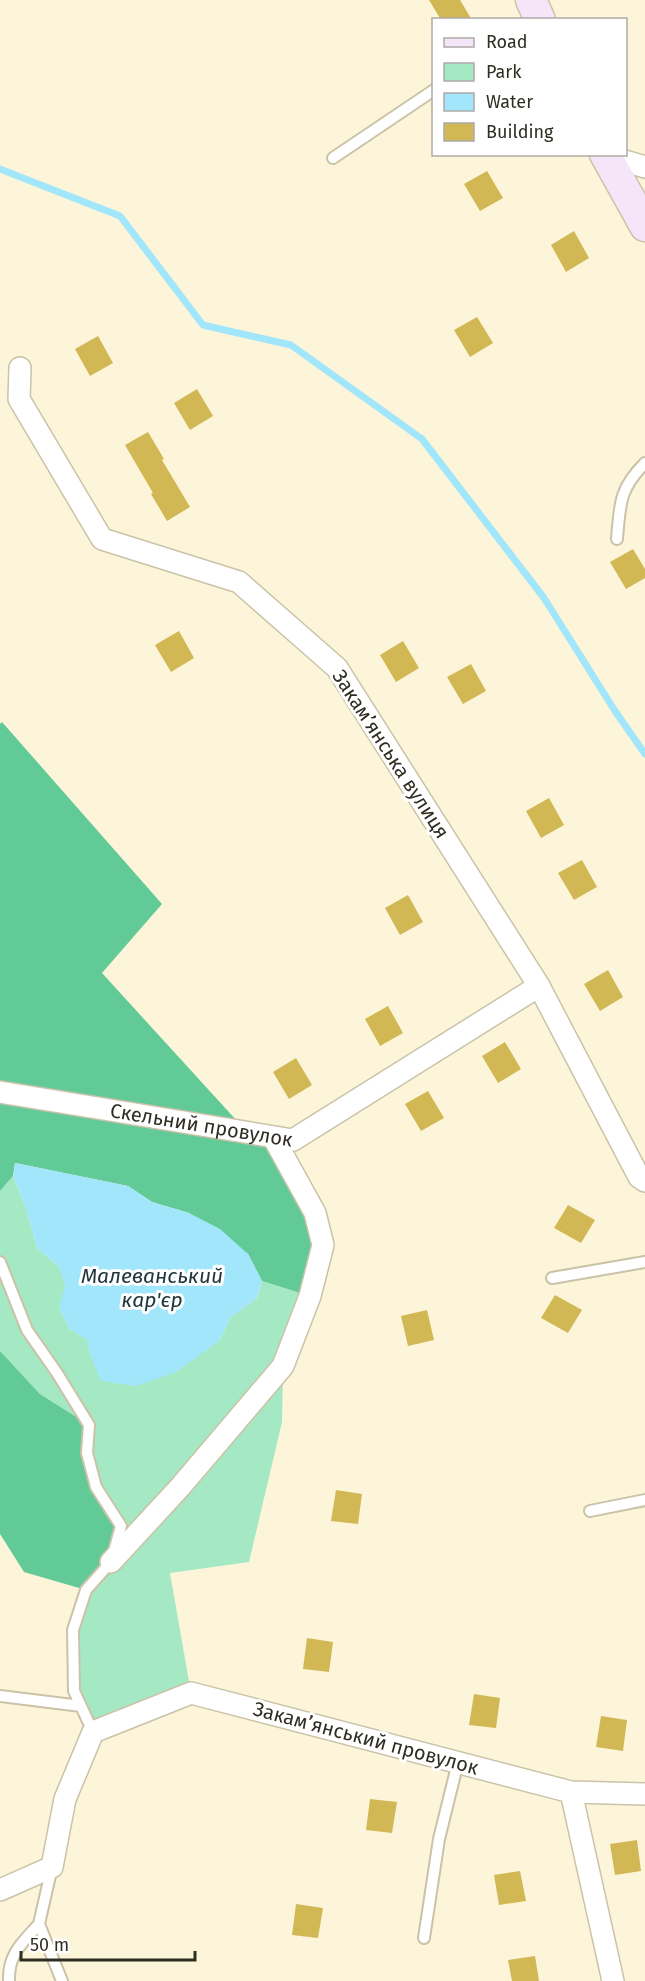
<svg xmlns="http://www.w3.org/2000/svg" width="645" height="1981" font-family="'Fira Sans',sans-serif">
<style>
.green{fill:#a5e9c4}
.forest{fill:#62ca97}
.water{fill:#a2e6fb}
.lines{fill:none;stroke-linecap:round;stroke-linejoin:round}
.stream{stroke:#a2e6fb;stroke-width:7}
.building{fill:#d1b854}
.lane-casing{stroke:#cac3a8;stroke-width:14}
.street-casing{stroke:#cac3a8;stroke-width:24}
.secondary-casing{stroke:#cac3a8;stroke-width:33}
.lane{stroke:#fff;stroke-width:10}
.street{stroke:#fff;stroke-width:21}
.secondary{stroke:#f4e6f8;stroke-width:30}
.labels{text-anchor:middle;dominant-baseline:central;stroke-width:6;stroke-linejoin:round;paint-order:stroke}
.street-label{font-size:20px;fill:#302e23;stroke:#fff}
.water-label{font-size:21px;font-style:italic;fill:#21373e;stroke:#fff}
</style>
<rect width="100%" height="100%" fill="#fcf5d9"/>
<!-- green -->
<path class="green" d="M13,1176l13,32 11,40 22,19 7,18 -7,24 11,20 18,11 2,14 129,-13 12,-24 26,-19 5,-17 48,15 -27,70 -1,56 -33,140 -79,11 21,120 -98,39 -19,-41 -1,-61 13,-40 10,-103 -7,-62 -49,-31 -40,-43v-160z"/>
<!-- forest -->
<path class="forest" d="M2,722l160,182 -60,69 146,160 25,4 42,76 -5,83 -48,-15 -14,-27 -59,-41 -37,-11 -24,-16 -113,-23 -2,13 -13,15v-467z
M0,1351l40,43 49,31 7,62 25,39 -10,36 -25,28 -62,-18 -24,-38z"/>
<!-- water -->
<path class="water" d="M15,1163l113,23 24,16 37,11 31,16 28,25 14,27 -5,17 -26,19 -12,24 -43,31 -40,14 -35,-5 -11,-27 -3,-14 -17,-11 -11,-20 6,-24 -6,-18 -22,-19 -11,-40 -13,-32z"/>
<g class="lines">
<!-- stream -->
<path class="stream" d="M0,169l120,47 83,109 88,20 131,94 122,159 71,113 30,43"/>
</g>
<!-- building -->
<path class="building" d="M429,0h31l12,20h-31z
M487,171l16,27 -23,13 -16,-27z
M574,231l15,27 -23,14 -15,-27z
M477,317l16,26 -23,14 -16,-27z
M98,336l15,27 -23,13 -15,-27z
M197,389l16,27 -23,14 -16,-27z
M148,432l16,27 -2,1 28,47 -23,14 -16,-27 2,-1 -28,-48z
M633,549l12,20v9l-19,11 -16,-27z
M179,631l15,27 -23,14 -16,-27z
M403,641l16,27 -23,14 -16,-27z
M471,664l15,27 -23,13 -16,-27z
M549,798l15,27 -23,13 -15,-27z
M582,860l15,27 -23,13 -16,-27z
M408,895l15,27 -23,13 -15,-27z
M608,970l15,27 -23,14 -16,-27z
M388,1006l15,27 -23,13 -15,-27z
M505,1042l16,27 -23,14 -16,-27z
M296,1058l16,27 -23,14 -16,-27z
M428,1091l16,27 -23,13 -16,-27z
M568,1205l27,15 -14,23 -27,-15z
M555,1295l27,15 -14,23 -27,-15z
M427,1310l7,30 -26,6 -7,-30z
M336,1490l26,4 -4,30 -27,-3z
M307,1638l26,4 -4,30 -26,-3z
M474,1694l26,4 -4,30 -27,-3z
M601,1716l26,4 -4,31 -27,-4z
M370,1799l27,3 -5,31 -26,-3z
M637,1840l4,31 -26,4 -5,-31z
M520,1871l6,30 -27,4 -5,-30z
M296,1904l27,4 -5,30 -26,-3z
M535,1956l4,25h-27l-4,-21z"/>
<g class="lines">
<defs>
<path id="lane" d="M333,158l101,-68
M617,539c3,-35 2,-50 28,-76
M0,1262l27,68 30,43 32,52 -2,28 9,34 25,39 -10,36 -25,28 -13,40 1,61 19,41
M552,1278l93,-16
M590,1511l55,-11
M0,1696l81,10
M52,1867l-13,57 23,57
M424,1938l15,-99 19,-77
M9,1981c-1,-27 13,-38 30,-57"/>
<g id="street">
<path d="M605,155l40,12"/>
<path d="M20,368l-1,31 83,140 137,43 98,86 202,318 100,191 6,4"/>
<path id="s1" d="M0,1092l293,48 246,-154"/>
<path d="M111,1562l70,-76 102,-120 27,-70 13,-51 -8,-32 -42,-76"/>
<path d="M571,1792l42,189"/>
<path d="M0,1890l52,-23 13,-68 28,-67 98,-39 380,99 74,2"/>
</g>
<path id="secondary" d="M531,0l9,20
M605,154l40,72"/>
</defs>
<!-- lane casing -->
<use href="#lane" class="lane-casing"/>
<!-- street casing -->
<use href="#street" class="street-casing"/>
<!-- secondary casing -->
<use href="#secondary" class="secondary-casing"/>
<!-- lane -->
<use href="#lane" class="lane"/>
<!-- street -->
<use href="#street" class="street"/>
<!-- secondary -->
<use href="#secondary" class="secondary"/>
</g>
<g class="labels">
<!-- street labels -->
<g class="street-label">
<text transform="translate(391 754) rotate(57)">Закамʼянська вулиця</text>
<text stroke="none"><textPath href="#s1" startOffset="204">Скельний провулок</textPath></text>
<text transform="translate(366 1738) rotate(15)">Закамʼянський провулок</text>
</g>
<!-- water labels -->
<g class="water-label">
<text x="152" y="1276">Малеванський<tspan x="152" dy="24">кар'єр</tspan></text>
</g>
</g>
<!-- legend -->
<rect x="432" y="18" width="195" height="138" fill="#ffffff" stroke="#acaba7" stroke-width="1.5"/>
<rect x="444" y="38" width="30" height="9" fill="#f4e6f8" stroke="#acaba7" stroke-width="1.5"/>
<text x="486" y="48" font-size="18" fill="#302e23">Road</text>
<rect x="444" y="63" width="30" height="18" fill="#a5e9c4" stroke="#acaba7" stroke-width="1.5"/>
<text x="486" y="78" font-size="18" fill="#302e23">Park</text>
<rect x="444" y="93" width="30" height="18" fill="#a2e6fb" stroke="#acaba7" stroke-width="1.5"/>
<text x="486" y="108" font-size="18" fill="#302e23">Water</text>
<rect x="444" y="123" width="30" height="18" fill="#d1b854" stroke="#acaba7" stroke-width="1.5"/>
<text x="486" y="138" font-size="18" fill="#302e23">Building</text>
<!-- scale -->
<path d="M21 1951v9h174v-9" fill="none" stroke="#302e23" stroke-width="3"/>
<text x="30" y="1951" font-size="18" fill="#302e23" stroke="#ffffff" stroke-width="4.5" paint-order="stroke">50 m</text>
</svg>
